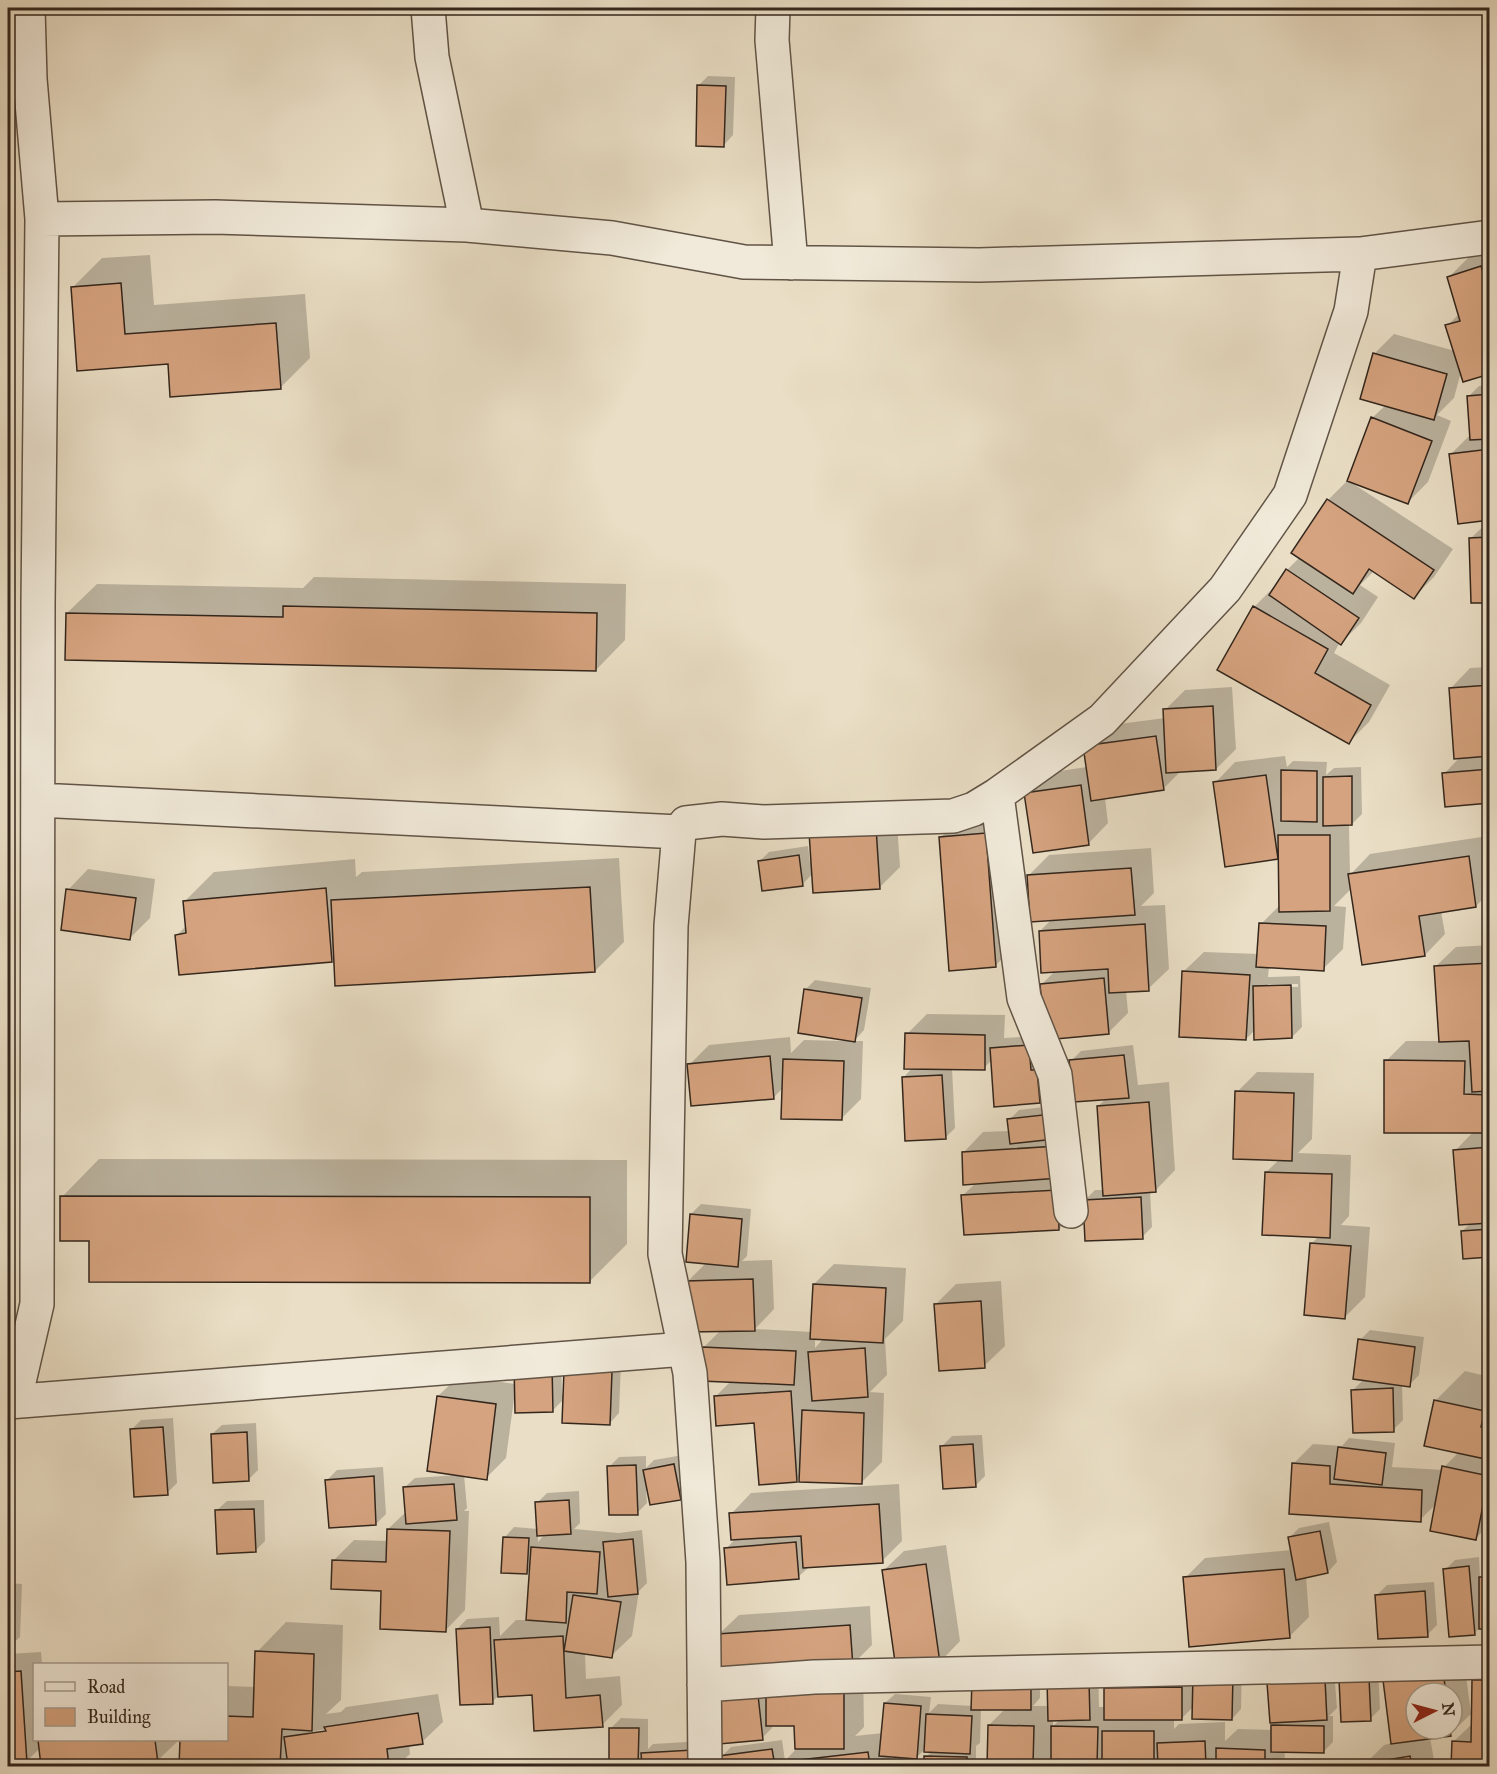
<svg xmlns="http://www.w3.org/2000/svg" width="1497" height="1774" font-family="'IM FELL Great Primer',serif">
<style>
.shadow{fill:#0003;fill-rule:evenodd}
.building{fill:#d5a37f;stroke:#33261c;stroke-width:1.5}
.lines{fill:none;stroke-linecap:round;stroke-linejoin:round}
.minor-casing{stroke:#615446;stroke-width:36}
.minor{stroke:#f1eada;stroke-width:33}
</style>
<rect width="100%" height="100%" fill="#eadfc6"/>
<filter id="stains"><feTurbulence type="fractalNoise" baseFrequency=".00333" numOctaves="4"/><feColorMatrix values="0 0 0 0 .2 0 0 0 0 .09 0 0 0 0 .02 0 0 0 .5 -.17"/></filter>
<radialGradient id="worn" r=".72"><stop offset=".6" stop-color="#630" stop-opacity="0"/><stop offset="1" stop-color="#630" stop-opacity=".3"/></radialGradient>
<!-- shadow -->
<path class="shadow" d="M8,15h8l4,78 -12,12z
M708,76l27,1 -2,58 -9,10 -26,-59z
M1490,251v122l-29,-1 -7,26 -17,17 14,6 -23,61 -20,20 -56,-19 101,66 -19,28 -20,20 -40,-26 -14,14 18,12 -17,26 -20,20 -1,-1 -6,11 56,32 -21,37 -20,20 -95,-135 20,-20 1,1 12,-18 13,-13 28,-57 20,-20 24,-62 14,-13 -12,-51 20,-20 61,17 -8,-25 13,-13 -11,-36 20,-20z
M150,255l4,50 151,-11 5,64 -30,30 -110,-26 -92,7 -6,-81 30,-30z
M1490,385v133l-39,-64 20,-20 -2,-38 10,-10z
M1490,520v81l-19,-63z
M314,577l312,7 -1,56 -29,30 -529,-57 30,-29 206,4z
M8,591h3l4,79 -7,8z
M1490,667v135l-46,-28 16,-17 -10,-68 20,-21z
M1232,687l4,62 -20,20 -35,2 -18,18 -58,9 3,25 -20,21 -62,-50 20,-21 41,-6 -3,-21 20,-20 61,-8v-8l20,-20z
M1285,756l2,11 6,-6 34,1 -1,13 8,-7 27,-1 1,47 -10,10h-3l1,51 20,-21 118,-18 2,56 -14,14 -35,5 4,23 -20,21 -73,-67 -18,18 12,1 -3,42 -20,20 -54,-3 -1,11 32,-1 2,51 -10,10 -36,-8 -10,10 -63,-67 21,-20 55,2 2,-30 20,-20 -1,-50 -3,4 -62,-75 20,-21zM1268,984h30v3h-30z
M896,808l4,59 -20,20 -67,-14 -11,12 -43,-23 10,-10 39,-6 2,16 3,-1z
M1006,814l9,132 -20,20 -54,-129 20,-20z
M1151,848l3,45 -13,13 24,-1 4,64 -21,20 -22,1 2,23 -20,20 -66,-49 13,-13 -15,-40 12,-12 -23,-44 20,-20z
M619,858l5,84 -29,29 -260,-14 -4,4 -154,-26 10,-10 -2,-24 29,-29 141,-13 1,18 6,-5z
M88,869l67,10 -5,39 -20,20 -62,-48z
M1490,945v310l-28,-24 9,-8 -16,-72 19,-20 -88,-70 20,-20h34l-5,-74 21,-20z
M815,980l56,8 -7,42 -10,11h9l-2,58 -20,20 -58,-31 -10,10 -84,-33 20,-20 81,-8 1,16 13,-13 38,1v-3l-37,-48z
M927,1014l78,1 -1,23 35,-2 10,56 -10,9 -47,-41 -8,8h-32l3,60 -10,10 -42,-60 10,-11 -6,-33z
M1133,1045l5,40 31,-3 6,88 -20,21h-5l2,36 -10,10 -57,-37 10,-10h9l-6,-84 9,-8 -36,-37 10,-10z
M1257,1072l57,1 -2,66 -14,14 53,2 -2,61 -8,9 29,2 -5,70 -20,20 -34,-73 8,-8 -53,-64 14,-13 -43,-67z
M1061,1105l18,104 -20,20 -96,-34 13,-12 -13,-30 20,-21 27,-1 -1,-11 10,-10z
M99,1159l528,1v84l-37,37 -500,-41 -28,-43z
M701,1204l50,5 -4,47 -5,5 30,-1 2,49 -19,20 57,3 2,-48 20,-20 72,4 -3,53 -18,18 2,36 -17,17 14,1 -2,69 -20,20 -61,-6 -5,5 -41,-59 -40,-25 16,-16 -27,-34 17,-17 -33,-49 18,-18 -15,-49zM815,1337l9,1 -9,10z
M1001,1281l4,65 -21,20 -48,-62 20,-20z
M1370,1330l54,7 -5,38 -10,10 -7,-1 1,36 -10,10 -41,-39 12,-12 -4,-39z
M561,1356l1,38h2l57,-32 -2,51 -9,10 -46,-24 -12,12 -38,-12 -8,59 -20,20 -22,-3 3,33 -3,3h5l-4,99 -20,21 -111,-71 20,-20 34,1v-12l19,-18 -2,-24 10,-9 42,-3 -19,-79 21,-20 56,8z
M1465,1371l25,6v147l-14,14 -39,-35 -17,17 -130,-8 3,-48 20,-20 29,2 7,-8 46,5 -3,24 51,3 1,-3 15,-15 -24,-51z
M173,1418l4,65 -10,10 -36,-63 10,-10z
M256,1423l2,47 -10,10 -36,-46 10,-9z
M982,1435l3,41 -10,10 -33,-40 10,-10z
M683,1455l7,33 -10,10 -34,-7 1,12 -10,10 -28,-46 10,-10 27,-1v12l8,-8z
M383,1467l3,47 -10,10 -49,-44 10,-10z
M899,1484l3,57 -20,20 -74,7 -10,9 -72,-28 10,-11 -5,-24 20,-21z
M579,1491l1,32 -6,6 45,4 23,-3 5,53 -8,8 -7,45 -21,20 -26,-3 1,26 34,-3 2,29 -20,20 -69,-32 -34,2 -7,7 -35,-73 10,-10 32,-2 1,19 16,-16h11l4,-51 -4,4 -22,-36 9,-10 24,2 -1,-26 10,-10zM545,1534l-7,8v-7z
M264,1500l1,41 -10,10 -38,-41 10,-9z
M1329,1522l8,40 -9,10 -22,4 3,41 -20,20 -104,-59 20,-20 87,-8 -3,-12 10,-10z
M946,1545l14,96 -20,21 -57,-91 21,-20z
M1479,1557l1,21 10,-9v58h-10l-6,7 -29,-64 10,-10z
M1434,1582l3,43 -10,10 -50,-40 10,-10z
M8,1583l14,1 -2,53 -10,9h-2z
M870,1606l2,39 -22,22h13l1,60 -9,9 28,-3 2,-30 10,-9 36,3 -2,16 9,-9 35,2 67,-34v26l-7,8h16l49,-36 1,37h7v-19l10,-10 126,-12 -1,43 -9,10 -38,-13 -12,12h-8v11l5,-5 46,-2v19l13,-12 34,1v-5l4,-4 58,-51 3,38 -8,8h4v26l-10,10 -38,-1 -1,15h-296l1,-41 17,-17h-25l-1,35 -4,3v20h-50v-9l6,-6 -8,-1 -7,7 -27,-2 2,11h-170l-1,-9 10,-10 51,-7 3,21 11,-12 -1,-25 -23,1v3l-10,10 -44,-103 21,-20zM1053,1719h8l-8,7z
M286,1622l57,3 -2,75 -15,14 15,-2 5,-5 92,-13 5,28 -21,20 -13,2 1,10 -13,12h-216l1,-26h44v-54l30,1 1,-35zM333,1728v3l-24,4v-3z
M41,1652l1,12h-8v76h143l1,1 -21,20 -13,2 -3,3h-98l-3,-18 -14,14 -18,1v-109z
M1463,1652l8,62 -21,20 -20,3 5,29h-71v-1l20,-20 8,-2 -8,-62zM1416,1693h36v36h-36z
M1490,1664v102h-38l1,-24 20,-19 1,-43z
M1378,1668l2,41 -10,10 -30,-39z
M621,1718l27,1v30l5,-5 50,-3 1,25h-94l1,-38z"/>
<!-- building -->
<path class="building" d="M697,85l29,1 -2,61 -28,-1z
M1481,266l9,28v38l-4,1 4,11v30l-27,8 -18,-57 15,-4 -13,-44z
M121,283l4,51 151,-11 5,66 -111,8 -2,-33 -91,7 -6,-84z
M1373,353l74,21 -13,46 -74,-21z
M1490,394v45l-20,1 -3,-44z
M1371,417l61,24 -24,63 -61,-23z
M1490,449v71l-32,4 -9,-70z
M1327,499l107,71 -20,29 -45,-30 -16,25 -62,-41z
M1490,537v66h-19l-2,-65z
M1286,569l73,49 -18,27 -72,-50z
M283,606l314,7 -1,58 -531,-11 1,-47 217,4z
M1253,606l75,43 -13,24 56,32 -22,39 -132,-74z
M1490,685v71l-36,3 -5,-71z
M1213,706l3,64 -50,3 -3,-64z
M1156,736l8,54 -73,11 -8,-55z
M1490,769v34l-45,4 -3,-34z
M1281,770l36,1v51l-36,-1z
M1266,775l12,84 -53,8 -12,-85z
M1352,776v49l-29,1v-49z
M1081,785l8,60 -56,8 -9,-60z
M876,827l4,62 -67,4 -4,-61z
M986,833l10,134 -47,4 -10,-134z
M1278,835h52v76l-51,1z
M799,855l4,31 -41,5 -4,-30z
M1469,856l7,51 -57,9 6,40 -63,9 -14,-91z
M1131,868l4,47 -105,7 -3,-47z
M590,887l5,85 -260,14 -4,-86z
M326,888l6,74 -153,13 -4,-40 11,-2 -3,-32z
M66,889l70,9 -6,42 -69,-10z
M1259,923l67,3 -2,45 -68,-4z
M1145,924l4,67 -40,2 -1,-24 -67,4 -2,-42z
M1490,963v128l-18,1 -3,-51 -30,1 -5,-76z
M1182,971l68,4 -4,65 -67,-3z
M1104,978l5,56 -64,6 -5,-56z
M1291,985l1,53 -38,2 -1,-54z
M804,989l58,9 -7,44 -57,-9z
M905,1033l80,2v35l-81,-1z
M1029,1045l2,25h6l3,33 -46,4 -4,-59z
M1124,1055l5,43 -55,4 -5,-42z
M770,1056l4,43 -83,7 -4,-42z
M783,1059l61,2 -2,59 -61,-1z
M1384,1060l81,1 -1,33 26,1v38h-106z
M942,1075l4,64 -41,2 -3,-64z
M1235,1091l59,2 -2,68 -59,-2z
M1149,1102l7,90 -53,4 -6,-90z
M1052,1114l3,25 -45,5 -3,-25z
M1058,1146l2,32 -97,7 -1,-33z
M1490,1147v76l-31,2 -6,-75z
M1265,1172l67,2 -2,64 -68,-3z
M1058,1190l1,40 -95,5 -3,-40z
M60,1196l530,1v86l-501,-1v-41h-29z
M1141,1197l2,42 -58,2 -2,-41z
M690,1214l52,5 -4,48 -52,-5z
M1490,1229v28l-27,2 -2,-28z
M1310,1243l41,3 -6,73 -41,-4z
M753,1279l2,52 -67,1 -2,-51z
M813,1284l73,4 -3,55 -73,-4z
M981,1301l4,67 -46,3 -5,-67z
M1358,1339l57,8 -5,40 -57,-8z
M702,1347l94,4 -2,34 -93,-4z
M865,1348l3,49 -56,4 -4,-49z
M514,1365h38l1,47 -38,1z
M564,1370l48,2 -2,53 -48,-2z
M1393,1388l1,44 -41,1 -2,-43z
M791,1391l6,91 -38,3 -5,-62 -38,3 -2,-30z
M437,1396l59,8 -9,76 -60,-9z
M1434,1400l51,11 -4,16 9,2v31l-66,-14z
M802,1410l62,3 -2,71 -63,-2z
M163,1427l5,68 -34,2 -4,-68z
M247,1432l2,49 -36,2 -2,-49z
M973,1444l3,43 -33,2 -3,-43z
M1338,1447l48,6 -4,32 -48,-6z
M1292,1463l38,3v18l92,6 -1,32 -132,-8z
M674,1464l7,36 -31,5 -7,-35z
M636,1465l2,50h-29l-2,-49z
M1442,1466l47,10 -13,64 -46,-9z
M374,1476l2,49 -47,3 -4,-48z
M454,1484l3,36 -51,4 -3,-37z
M569,1500l2,34 -34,2 -2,-34z
M879,1504l4,59 -80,5 -2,-32 -70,4 -2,-27z
M254,1509l2,43 -39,2 -2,-44z
M387,1529l63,2 -4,101 -66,-3 1,-38 -50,-2 1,-29 54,2z
M1320,1531l8,42 -32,7 -8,-43z
M503,1537l26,1 -2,36 -26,-1z
M633,1539l5,55 -30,3 -5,-55z
M796,1542l3,37 -72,6 -3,-37z
M531,1547l69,5 -3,42 -30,-2 -1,31 -40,-3z
M926,1564l14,99 -44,6 -14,-99z
M1469,1566l6,69 -26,2 -6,-68z
M1284,1569l6,69 -101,9 -6,-70z
M1479,1577h11v52h-11z
M1425,1591l3,46 -50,2 -3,-44z
M8,1593h4l-1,55h-3z
M573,1595l48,7 -9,56 -48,-7z
M850,1625l3,42 -133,9 -3,-42z
M490,1627l3,77 -33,1 -4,-76z
M563,1636l3,62 34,-3 3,32 -69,4 -2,-36 -34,2 -4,-57z
M255,1651l59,3 -2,77 -30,-2 -2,37h-101l1,-26h46v-24l27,1z
M21,1671l6,92 -19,1v-92z
M1443,1671l3,22h-30v36h34l1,7 -60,8 -8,-64z
M1193,1674l40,1 -1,45 -40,-1z
M1369,1678l2,43 -30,1 -2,-43z
M1325,1679l2,41 -57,3 -3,-40z
M1047,1680h42l1,40 -42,1z
M1472,1680h18v86h-39l1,-25 19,1z
M972,1681l59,1v28h-60z
M757,1686l6,54 -44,4 -5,-53z
M844,1687v62h-49l-1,-23h-28v-38z
M1182,1687v33h-78v-32z
M884,1703l37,3 -4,53 -38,-3z
M418,1713l5,31 -36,5 2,17h-101l-4,-29 42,-6 -2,-4z
M926,1714l46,2 -2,38 -46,-2z
M988,1725l46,1 -1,40h-46z
M1271,1725l53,1v27l-53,-1z
M1051,1726l47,1 -1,39h-46z
M609,1728h30l-1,38h-29z
M1102,1731h52v35h-52z
M38,1740h117l3,23 -28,3h-89z
M1205,1741l1,25h-48l-1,-23z
M1216,1748l49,2v16h-49z
M772,1749l3,17h-54l-2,-10z
M693,1750l1,16h-52l-1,-13z
M868,1752l2,14h-88v-4z
M924,1756l43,1v9h-43z
M1410,1756l2,10h-49l-1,-2z"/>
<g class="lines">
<defs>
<path id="minor" d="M428,8l4,49 35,168
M773,8l-1,32 19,223
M42,219l173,-2 252,8 145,13 132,24 235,3 381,-11
M997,795l27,203 31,77 16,136
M38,800l641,32
M8,1398l10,-12 19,-82 1,-699 4,-386 -12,-140 -2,-71
M8,1402l677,-53
M704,1685l110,-8 676,-15
M705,1766l-2,-204 -13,-189 -25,-119 6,-328 8,-94 7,-9 36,-4 42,3 189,-6 21,-7 23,-14 105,-75 123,-131 65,-94 61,-184 9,-57 130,-17"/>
</defs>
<!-- minor casing -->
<use href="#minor" class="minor-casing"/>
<!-- minor -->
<use href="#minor" class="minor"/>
</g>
<!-- margin -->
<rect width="1497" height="1774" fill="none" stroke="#eadfc6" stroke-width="30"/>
<rect x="9" y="9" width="1479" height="1756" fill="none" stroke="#33261c" stroke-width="3"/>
<rect x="15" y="15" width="1467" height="1744" fill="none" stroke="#33261c" stroke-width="1.5"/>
<!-- legend -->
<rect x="33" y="1663" width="195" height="78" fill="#f1eada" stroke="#a59c8e" stroke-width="1.5"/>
<rect x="45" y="1682" width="30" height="9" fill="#f1eada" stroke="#a59c8e" stroke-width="1.5"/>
<text x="87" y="1693" font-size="18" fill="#33261c">Road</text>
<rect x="45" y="1708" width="30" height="18" fill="#d5a37f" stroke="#a59c8e" stroke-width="1.5"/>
<text x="87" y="1723" font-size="18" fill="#33261c">Building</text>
<!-- north arrow -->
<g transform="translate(1434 1711) rotate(84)"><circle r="28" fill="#f1eada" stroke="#a59c8e" stroke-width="1.5"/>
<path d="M0-4.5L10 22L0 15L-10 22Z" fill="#8f2418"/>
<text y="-9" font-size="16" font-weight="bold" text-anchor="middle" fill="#33261c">N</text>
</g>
<rect width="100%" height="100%" filter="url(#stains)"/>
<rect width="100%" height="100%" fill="url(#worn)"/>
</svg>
